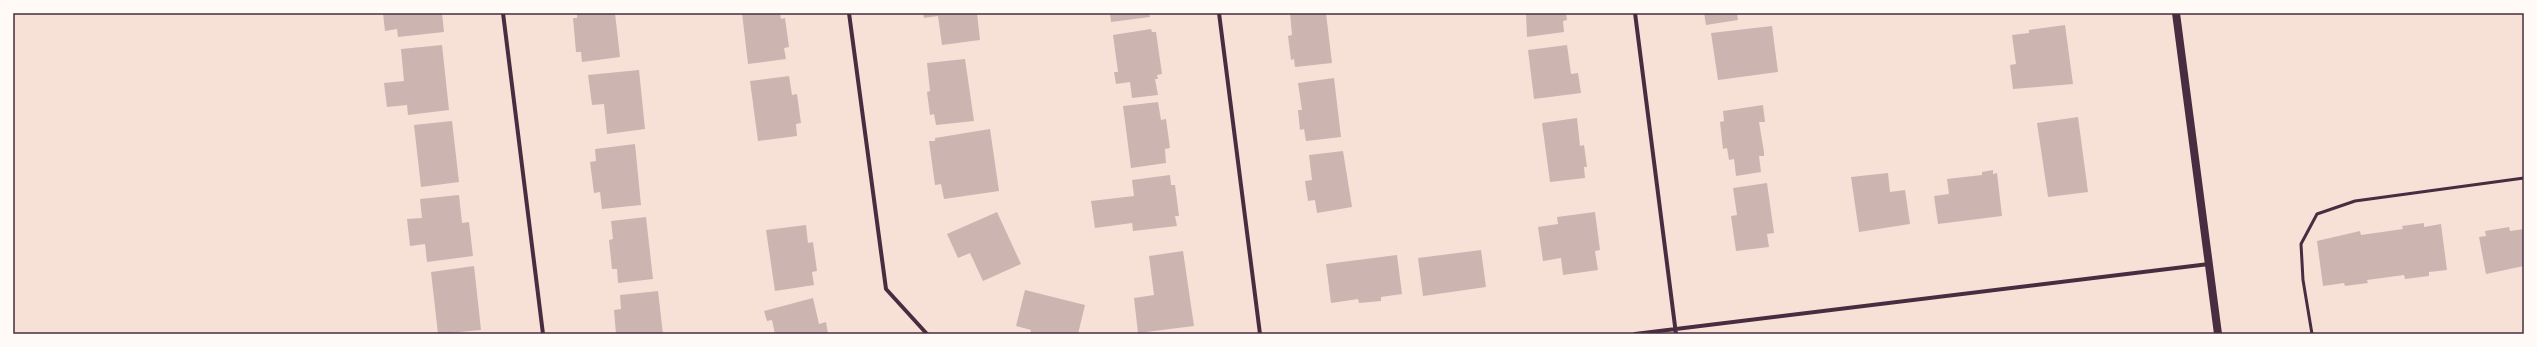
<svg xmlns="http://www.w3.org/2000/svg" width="2537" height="347" font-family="'Libre Baskerville',serif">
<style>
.building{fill:#ccb4b1}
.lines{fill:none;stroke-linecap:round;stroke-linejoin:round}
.service{stroke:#4a2c40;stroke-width:3}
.minor{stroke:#4a2c40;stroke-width:4}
.secondary{stroke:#4a2c40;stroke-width:8}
.neatline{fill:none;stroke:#4a2c40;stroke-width:1.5}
</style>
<rect width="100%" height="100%" fill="#f7e1d7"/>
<!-- building -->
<path class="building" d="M383,13h59l2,19 -46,5 -1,-8 -12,2z
M577,13h38l5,44 -38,5 -1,-10h-5l-3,-34h4z
M742,13h38l1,6 4,-1 4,29 -5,1 2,11 -38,5z
M923,13h54l3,27 -38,5 -4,-29 -14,2z
M1110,13h39l1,4 -39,5z
M1290,13h36l6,50 -37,4 -1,-8 -3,1 -3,-24 4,-1z
M1526,13h40l1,7 -4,1 1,11 -37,5z
M1704,13h33l1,7 -32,5z
M2065,25l8,59 -60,5 -3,-24 6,-1 -4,-29 17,-2v-3z
M1772,26l6,46 -60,8 -7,-47z
M1151,29l1,3h4l6,42 -5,1 1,4h-3l3,16 -26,3 -2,-16 -14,2 -2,-12h4l-5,-37z
M442,45l7,65 -41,5 -1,-10 -20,2 -3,-24 20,-2 -3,-32z
M1567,45l4,29 7,-1 3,20 -47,6 -6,-49z
M965,59l9,62 -38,4 -2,-11 -4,1 -3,-23 3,-1 -3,-28z
M639,70l6,59 -38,5 -3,-30 -12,1 -4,-30z
M789,76l3,19 5,-1 4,29 -5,1 1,12 -39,5 -8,-60z
M1334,78l7,59 -35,4 -2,-12 -4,1 -2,-20h4l-4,-27z
M1158,102l3,18 5,-1 4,29 -5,1 1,14 -35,5 -8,-62z
M1763,105l2,17h-6l5,30v4h-5l2,16 -25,4 -2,-17 -5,1 -2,-12 -4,1 -3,-27 4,-1 -1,-10z
M2078,117l10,75 -40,5 -11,-74z
M1577,118l3,28 4,-1 3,22h-3l1,11 -35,4 -8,-59z
M452,121l7,61 -38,5 -7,-62z
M990,129l9,62 -55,8 -3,-15 -6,1 -6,-44h6v-3z
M635,144l6,61 -39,4 -2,-17 -6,1 -4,-31 6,-1 -1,-12z
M1343,151l9,56 -35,6 -2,-13 -7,1 -3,-20 7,-1 -3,-25z
M1993,170v4l4,-1 5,43 -64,8 -4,-28 15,-2 -2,-15 35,-4v-3z
M1888,173l2,19 15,-2 5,34 -51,8 -8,-55z
M1170,175l1,10h4l4,31h-4l2,10 -44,5 -1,-8 -37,5 -4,-27 43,-5 -2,-16z
M1767,183l7,50 -7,1 2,13 -33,4 -5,-35 6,-1 -4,-27z
M459,195l3,28 7,-1 4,34 -46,6 -2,-18 -15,2 -3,-27 15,-1 -2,-19z
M997,212l24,52 -38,17 -13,-28 -12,5 -11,-24z
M1595,212l5,38 -5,1 3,19 -35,5 -2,-17 -18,3 -5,-34 20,-3 -1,-7z
M646,217l7,62 -35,4 -1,-14h-5l-3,-29 4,-1 -2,-18z
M2424,223v4l17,-3 6,46 -18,2v4l-24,3 -1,-4 -37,5 1,3 -23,3 -1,-3 -21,3 -6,-45 43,-10 1,4 42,-6 -1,-3z
M806,225l2,18 5,-1 4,29 -5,1 2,13 -39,6 -9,-61z
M2509,227l1,4 14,-2v37l-38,8 -7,-37 7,-1 -1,-5z
M1481,250l5,37 -63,9 -5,-38z
M1183,251l11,75 -56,7 -4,-35 20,-3 -5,-39z
M1397,255l5,39 -21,3v4l-22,2 -1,-4 -27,4 -5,-39z
M474,266l7,64 -43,4 -7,-62z
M1025,290l60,15 -7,29h-48l1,-4 -15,-4z
M658,291l5,43h-47l-2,-24 7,-1 -1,-14z
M813,298l6,26 7,-2 2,12h-53l-3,-14 -5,1 -3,-10z"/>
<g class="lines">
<!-- service -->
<path class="service" d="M2312,334l-9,-54 -2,-36 16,-30 38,-13 169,-23"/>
<!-- minor -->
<path class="minor" d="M503,13l40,321
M849,13l37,276 41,45
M1219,13l41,321
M1635,13l41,321
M1635,334l574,-70"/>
<!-- secondary -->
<path class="secondary" d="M2176,13l42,321"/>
</g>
<!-- border -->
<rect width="2537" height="347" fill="none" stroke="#fffaf5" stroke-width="28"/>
<rect x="14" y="14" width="2509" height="319" class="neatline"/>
</svg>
